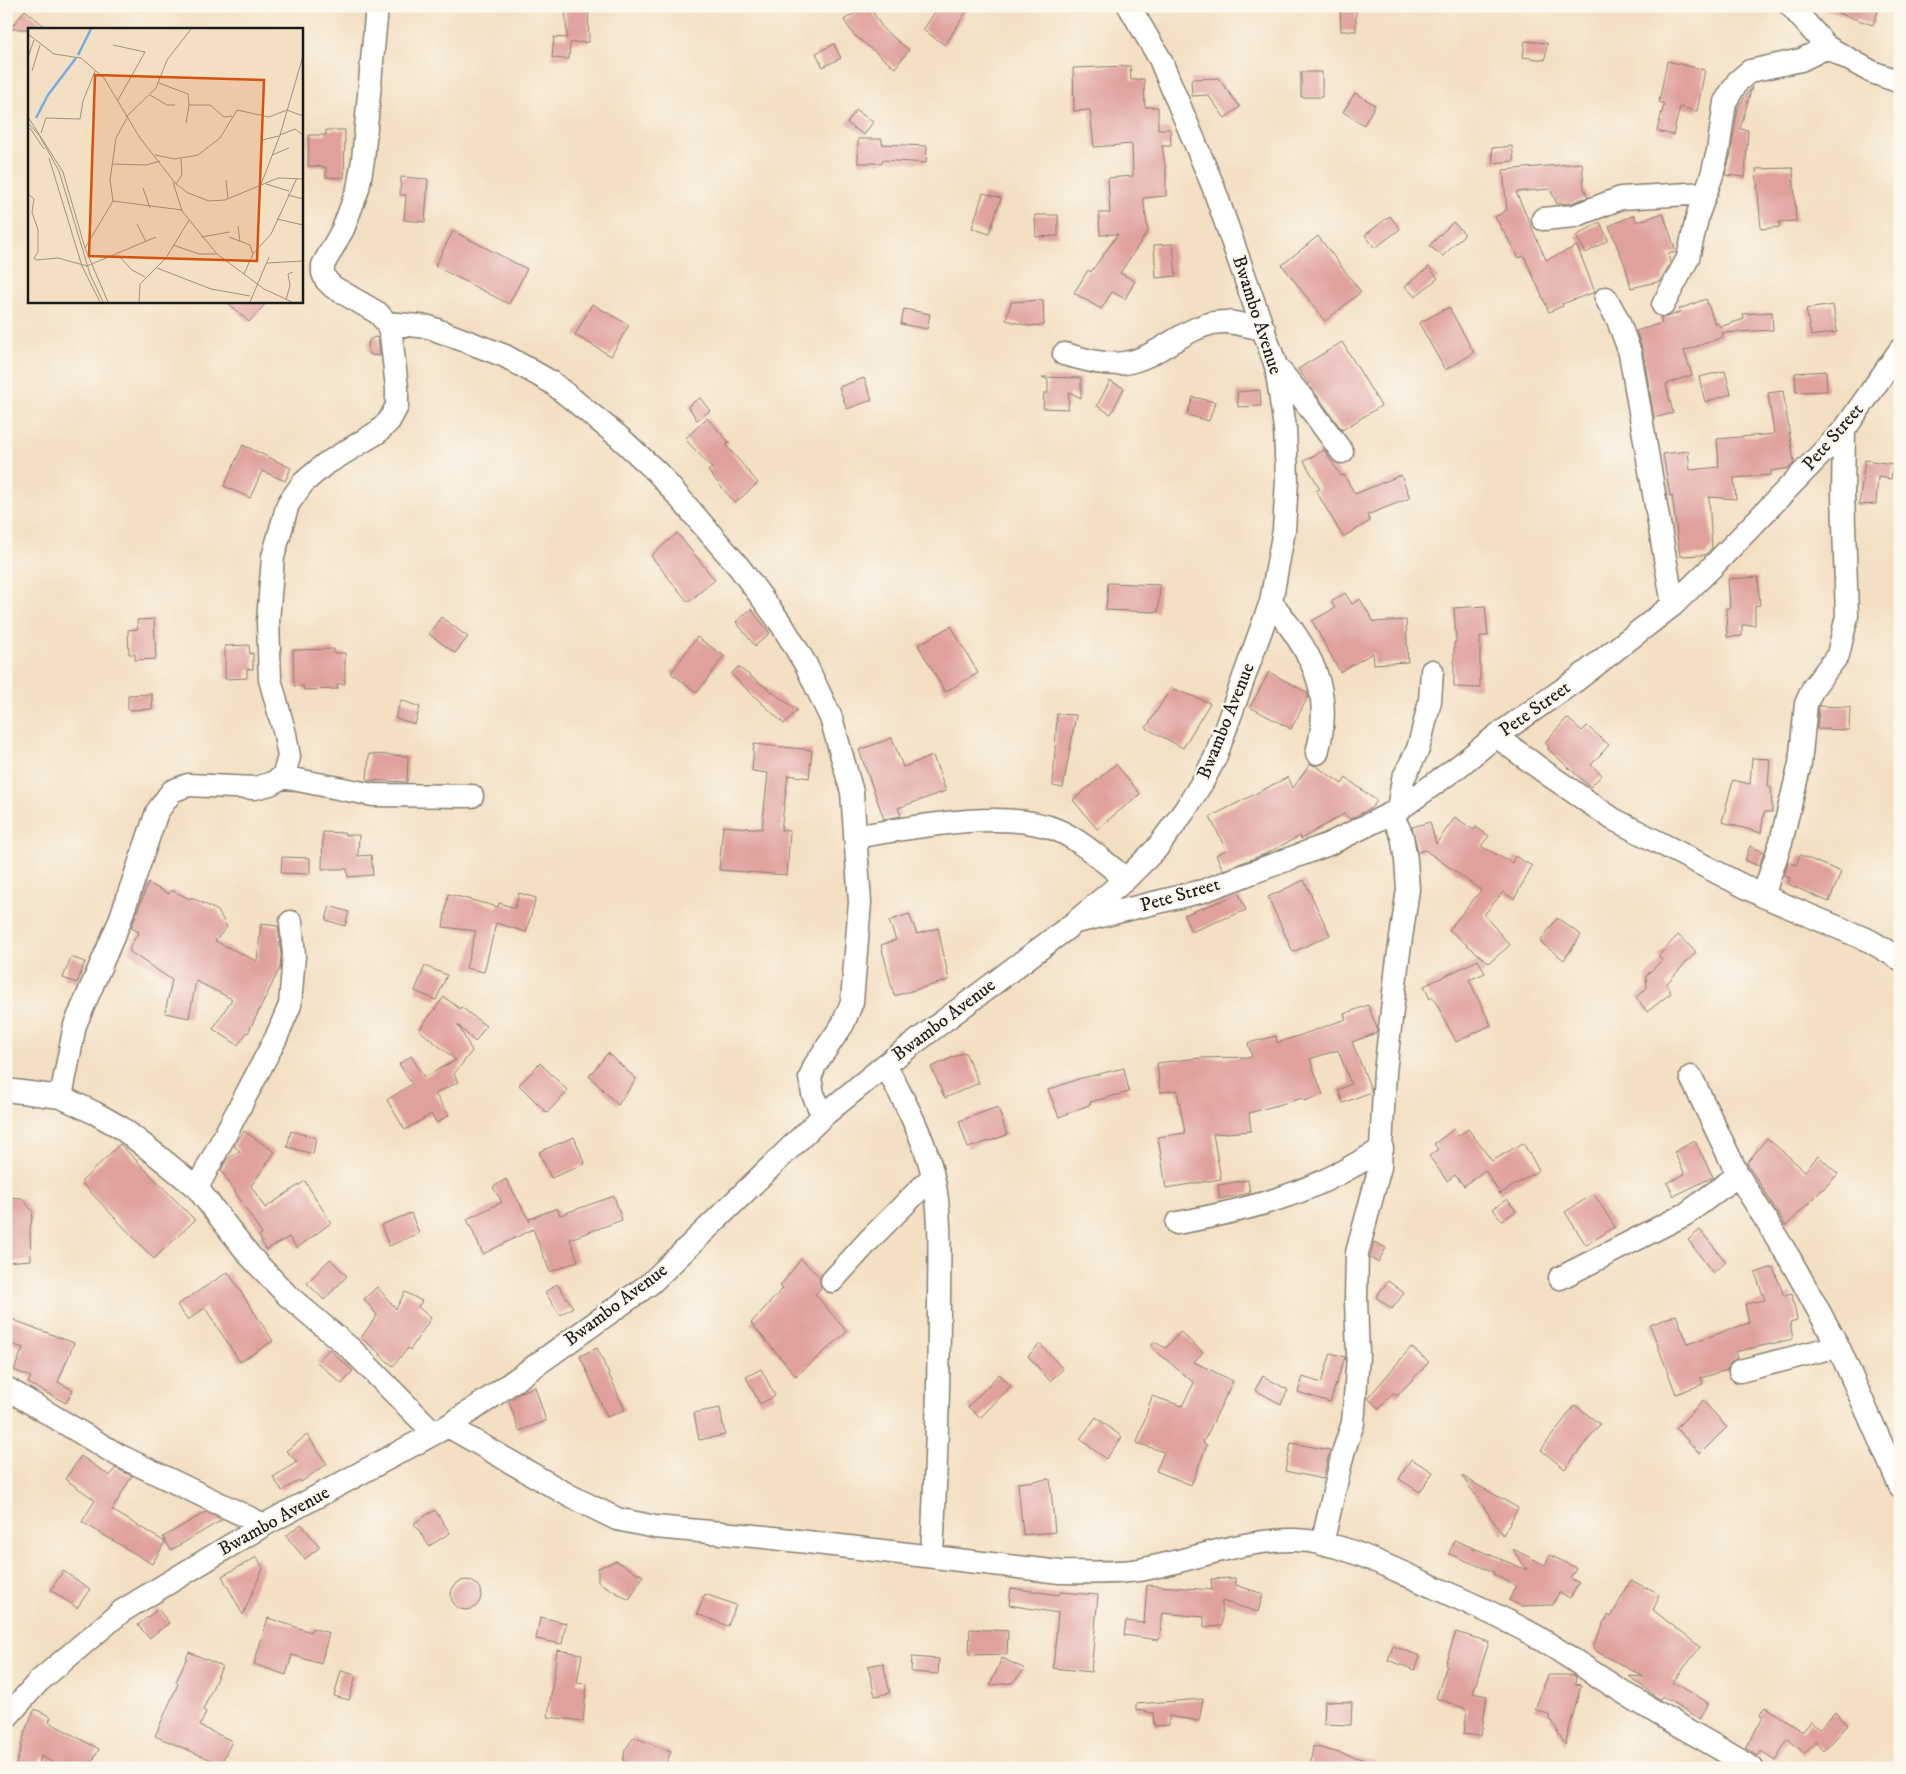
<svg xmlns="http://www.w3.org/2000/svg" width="1906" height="1774" font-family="'IM FELL DW Pica',serif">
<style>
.building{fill:#e0a19e}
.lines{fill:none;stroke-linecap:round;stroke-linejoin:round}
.street-casing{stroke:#887e6f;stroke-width:25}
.street{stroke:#fff;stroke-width:22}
.labels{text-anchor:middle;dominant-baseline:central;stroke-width:5;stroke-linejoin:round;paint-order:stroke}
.street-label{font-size:19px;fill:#1c1c1c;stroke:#fbf7ec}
.inset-river{fill:none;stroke:#75ace4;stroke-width:2.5}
.inset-road{fill:none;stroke:#9d9180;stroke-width:1}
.view{fill:#d4530e;fill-opacity:0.15;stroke:#d4530e;stroke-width:2.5}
.inset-edge{fill:none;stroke:#1c1c1c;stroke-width:2.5}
</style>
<rect width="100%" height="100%" fill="#fbf7ec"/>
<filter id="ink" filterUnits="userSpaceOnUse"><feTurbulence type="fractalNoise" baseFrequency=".02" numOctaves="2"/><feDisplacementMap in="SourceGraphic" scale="10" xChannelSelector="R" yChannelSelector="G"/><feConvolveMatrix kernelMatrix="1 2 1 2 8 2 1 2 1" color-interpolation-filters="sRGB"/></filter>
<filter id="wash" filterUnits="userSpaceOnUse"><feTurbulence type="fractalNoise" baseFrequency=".0096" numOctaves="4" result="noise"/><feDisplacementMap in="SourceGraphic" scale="20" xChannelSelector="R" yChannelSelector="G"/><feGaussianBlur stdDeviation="1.12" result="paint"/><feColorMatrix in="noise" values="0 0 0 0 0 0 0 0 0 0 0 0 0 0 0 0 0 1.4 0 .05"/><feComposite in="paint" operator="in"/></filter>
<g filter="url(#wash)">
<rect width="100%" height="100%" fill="#f3dfc2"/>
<g id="blocks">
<!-- building -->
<path class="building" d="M565,6h23l1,36 -19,1 -1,16 -17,-1 2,-21 13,1z
M866,6h3l14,23 26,21 -14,18 -42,-34 -9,-14z
M939,6h31l-25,39 -22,-15z
M1340,6h16v25h-15z
M1827,6h38l13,5 -5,14 -47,-16z
M25,10l23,19h-38z
M1525,41l22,2 -2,17 -22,-3z
M834,44l7,14 -18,9 -7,-14z
M1667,61l38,9 -8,41 -17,-4 -7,28 -16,-4 7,-27 -5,-2z
M1130,66l1,14 13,-1 1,28h13v22h12l1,17h-9l4,25v25l-23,2 5,33 -28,42 15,8 -10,18 -13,-7 -11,17 -27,-16 14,-23 3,2 27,-38 -18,1 -1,-22h11l-2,-35 25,-2 -1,-32 -38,3 -4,-37 -16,1 -1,-43z
M1301,72h21v25h-21z
M1218,78l22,29 -15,11 -17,-23 -16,1 -1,-17z
M1752,87l-12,42 8,1 -3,47 -20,-2 6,-22 7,-46z
M1355,93l20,12 -11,20 -21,-13z
M856,110l17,12 -9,13 -17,-12z
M326,130h19l-1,48 -18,-1v-10l-18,-1 1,-31h17z
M858,139h24v5l45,2 -1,17 -44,-3v3h-24z
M1512,146l2,15 -21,2 -1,-15z
M1582,163l2,25 4,9 -17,6 -14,1 -7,-15 -34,3 30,68 31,-14 18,46 -33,12 1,2 -14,6 -25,-56 -5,2 -24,-41 12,-7 -4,-40z
M1793,168l3,53 -17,1 1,5 -19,2 -5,-60z
M401,177l27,2 -3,43 -21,-2 2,-25h-6z
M983,193l18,5 -12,36 -17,-6z
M1663,213l13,39 -8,2 2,9 -9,18 -30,7 -5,-20 -17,-42 25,-11 3,7z
M1035,215h23v21l-22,1z
M1390,216l10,13 -25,19 -10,-13z
M1453,222l12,12 -22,22 -14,-10z
M1600,222l8,18 -22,13 -10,-17z
M453,231l74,38 -18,35 -74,-38z
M1318,236l43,56 -36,29 -43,-56z
M1173,244l3,32 -20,2 -2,-33z
M1429,267l9,11 -23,19 -10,-11z
M1706,299l9,25 3,-1 2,4 24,-8 -1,-5 29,-2 1,18 -51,3 1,4 -39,14 8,24 -26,9 7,29 -19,5 -11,-67 -7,-20 26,-8 -2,-5 10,-2 10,-4 -1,-3z
M1043,300l1,25 -15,1 -23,-6 5,-18z
M226,301h42l-19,21z
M592,304l37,21 -18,31 -36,-21z
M1833,305l4,27 -26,4 -5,-27z
M1449,307l25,46 -29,17 -26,-47z
M904,309l26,5 -3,15 -26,-5z
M375,337l3,1 2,18 -9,-1 -3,-5 1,-10z
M1342,342l39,64 -39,24 -44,-61z
M1725,371l6,23 -26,8 -6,-25z
M1826,371l1,20 -31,1 -1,-19z
M1042,377l39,1v20l-12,-6 -1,17 -25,-1 1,-15h4v-13z
M864,378l8,22 -25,9 -8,-22z
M1110,381l14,7 -13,26 -14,-8z
M1260,390l1,16 -23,1 -1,-15z
M1783,391l11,72 -5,5 -18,3v4l-37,3 2,21 -27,-2 3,51 -7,7 -25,1 -8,-61 -2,1 -7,-42 25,-3 2,19 29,-3 -2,-28 57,-5 -6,-41z
M1193,397l22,5 -6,19 -22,-6z
M700,398l10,13 -13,9 -9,-14z
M707,418l22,24 -3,3 32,38 -23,20 -27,-32 4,-3 -27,-29z
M243,445l48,23 -6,13 -23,-10 -12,27 -26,-12z
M1324,450l17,26 3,-1 11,19 46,-19 9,23 -43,17 3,6 -27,16 -27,-46 4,-2 -16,-28z
M1865,460l28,4 -2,15 -13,-2 -2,27 -17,1z
M677,533l38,47 -27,22 -37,-46z
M1758,577l2,28 -5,1v19h-13v11l-15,1 -1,-29h4l-2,-29z
M1108,583l52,2 -2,27 -52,-2z
M1345,593l7,11 8,-5 14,23 32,-2 2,42 -34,2 -1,-11 -33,19 -28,-51 23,-13 -4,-6z
M1485,606l3,30h-8v52l-26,-1v-45h2l-2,-34z
M751,609l19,24 -15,13 -19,-24z
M441,617l27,20 -13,16 -26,-19z
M154,619l2,40 -21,1v-6h-6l-1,-24 10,-1 -1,-9z
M951,626l27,47 -33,19 -27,-47z
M697,637l27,19 -27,37 -26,-20z
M249,645l1,9 3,-1v16h-6v9l-22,1v-33z
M334,649v4h11v31h-8l1,5 -34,1 -1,-4h-9l-1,-36z
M738,667l59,43 -13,14 -53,-50z
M1269,672l39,21v4l-17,32 -41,-22z
M1171,688l39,15 -27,45 -37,-20z
M152,694v15l-24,1v-15z
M401,700l19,7 -5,17 -20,-6z
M1819,706l31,1 -1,23 -32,-1z
M1057,714l19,1 -13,73 -10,-2z
M1567,718l15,13 5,-5 22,19 -18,20 11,10 -12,12 -42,-38 1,-2 -4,-5z
M892,738l11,29 30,-11 13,35 -48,17 3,8 -17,3 -25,-69z
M754,744l58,6 -3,28 -21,-3 -7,55 9,1 -3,44 -68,-5 4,-44 39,3 6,-56 -16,-2z
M369,754l39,2 -1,26 -40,-2z
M1752,758l18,1 -2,28h3l1,25h-8l-3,21 -39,-11 11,-42 17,4z
M1116,764l24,30 -43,35 -24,-29z
M1310,764l6,2 26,18 4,-6 31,23 -6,7 -21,11 -6,-5 -43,25 -1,-3 -35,18 -42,16 -7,-15 10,-5 -16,-33 78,-40 5,11z
M1455,817l19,13 2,-3 13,9 -8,10 31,17 3,-7 17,10 -18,33 -11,-7 -19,23 26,30 -21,18 -40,-33 32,-40 -56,-40 -7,2 -6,-25 18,-5 6,22z
M323,832l22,1v2h14l-1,21 13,-1 2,20 -25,2 -1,-8h-25z
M1750,846l14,6 -5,14 -14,-6z
M1800,855l41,17 -12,30 -41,-18 2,-6 -6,-2 4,-14 8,3z
M282,857l28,1v16l-29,-1z
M1304,880l26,55 -37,17 -25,-55z
M148,883l21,11 2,-4 19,9 1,-2 27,14 9,16 -12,14 42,20 4,-37 17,2 3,29 -1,13 -32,65 -1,-1 -9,13 -25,-16 19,-30 -36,-18 -7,37 -24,-5 7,-33 -42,-28v-6l9,-14 -8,-4z
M519,893l17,5 -10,34 -30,-9 -12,49 -18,-4 10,-37 -33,-4 5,-33 50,13 1,-4 16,5z
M1239,894l7,16 -55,22 -7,-17z
M330,906l19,6 -4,14 -19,-6z
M909,914l8,20 21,-6 11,52 -55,16 -13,-51 15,-5 -7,-19z
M1557,918l24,17 -17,25 -24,-18z
M1678,935l18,17 -30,32 5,9 -24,19 -11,-15 11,-9 -1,-12 16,-16 -4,-4z
M71,957l14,5 -8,21 -14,-5z
M1478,960l7,13 -16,7 22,45 -35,17 -23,-45 -3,2 -6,-13z
M425,966l22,9 -11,25 -21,-9z
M444,997l16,12 1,-2 25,19 -11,16 -17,-17 14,26 -18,23 4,8 -23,12 14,21 -12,8 -6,-9 -26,16 -18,-30 25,-16 -13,-20 12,-8 13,21 32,-17 -37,-30z
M1368,1005l9,23 -1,5 -24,9 19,47v3l-28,11 -5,-13 13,-6 -13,-34 -28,9 13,36 -19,6 -1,-3 -54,15 2,18 -38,3 8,45 -55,9 -8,-51 27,-4 -8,-43 -17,2 -3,-29 42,-5 53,-1 -4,-14 28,-7 1,7 24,-8 45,-16 -2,-5z
M965,1052l14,31 -34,15 -14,-31z
M608,1053l28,26 -18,26 -29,-29z
M540,1063l28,28 -21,22 -28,-28z
M1124,1068l5,24 -39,10 1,2 -32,13 -11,-27 30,-11z
M998,1107l9,28 -39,13 -9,-27z
M1454,1129l4,7 10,-7 24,32 31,-18 16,27 -39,24 -15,-24 -21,16 -9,-11 -8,6 -18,-25 9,-7 -4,-5z
M244,1131l31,21 -24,34 14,22 40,-27 26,42 -34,25 -8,-11 -23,13 -7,-14 3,-2 -41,-64 6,-11 13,-8 -6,-5z
M291,1131l25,7 -3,16 -26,-7z
M574,1137l11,27 -34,14 -12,-26z
M1767,1138l38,33 13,-15 20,18 -52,52 -39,-63z
M1695,1141l18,36 -39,19 -7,-13 18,-9 -11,-22z
M120,1144l75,76 -41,39 -73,-77z
M506,1179l24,43 -1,-3 28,-11 3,7 54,-19 8,24 -52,19 8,22 -28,11 -17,-43 -50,25 -16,-35 35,-17 -9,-15z
M1248,1180l2,13 -30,6 -2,-14z
M1594,1194l21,33 -29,18 -21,-33z
M6,1197l16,1 11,14 -3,17 1,31 -25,2z
M1507,1199l9,12 -14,10 -9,-12z
M411,1213l8,20 -30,13 -8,-21z
M1700,1230l26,32 -13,11 -25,-33z
M1374,1242l12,6 -8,14 -8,-4z
M330,1259l17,17 -23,24 -17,-17z
M801,1259l19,18 1,11 -6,6 32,38 -51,44 -45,-53 32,-35 -3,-2z
M1773,1267l11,29 8,-2 5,26 -7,2 3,17 -58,13 2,6 -6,4 -4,8 -26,8 2,6 -27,10 -26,-69 26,-10 12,29 61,-21 -4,-19 20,-4 -10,-27z
M228,1272l45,69 -33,21 -35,-54 -17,12 -11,-15z
M1388,1281l16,12 -12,16 -16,-12z
M557,1284l16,23 -13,8 -15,-23z
M377,1287l19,22 9,-17 17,9 -4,6 13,11 -21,32 -2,-2 -15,18 -13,-11 1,-1 -20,-16 16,-23 -13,-16z
M6,1317l68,26 -16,39 15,8 -7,13 -38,-20 3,-6 -17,-7 9,-22 -17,-6z
M1180,1332l23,20 -9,10 39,19 -30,62 4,2 -16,40 -35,-14 8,-19 -27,-9 15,-47 30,10 12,-23 -43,-36 3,-5 12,6z
M1040,1344l23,25 -13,12 -22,-25z
M1411,1347l18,15 -32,34 -4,-3 -14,16 -11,-11z
M597,1348l28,62 -18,7 -27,-61z
M329,1349l24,22 -11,13 -25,-22z
M1331,1353l14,4 -15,45 -32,-10 5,-15 18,6z
M761,1369l14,27 -15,8 -14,-27z
M999,1374l12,12 -31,32 -12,-11z
M1263,1376l25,14 -7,14 -26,-14z
M535,1387l11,34 -27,10 -10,-30 12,-9z
M1703,1401l24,26 -27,27 -24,-26z
M1575,1405l25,19 -35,45 -24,-19z
M720,1408l5,27 -26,5 -5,-27z
M1096,1417l26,20 -16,22 -26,-20z
M307,1435l20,29 -26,18 -2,-2 -17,11 -9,-14 24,-15 -11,-11z
M1291,1443l39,7 -7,29 -38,-8z
M81,1456l29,20 5,-8 17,8 -20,34 53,32 -13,22 -70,-42 13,-22 -30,-21z
M1411,1459l22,13 -13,20 -21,-13z
M1462,1476l56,32 -15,27z
M1050,1479l5,53 -32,3 -5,-52z
M435,1510l15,23 -21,13 -15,-23z
M206,1512l16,8 -51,30 -8,-13z
M301,1524l19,23 -15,12 -19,-23z
M1454,1540l73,30 -14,-21 32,16 5,-10 26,13 -6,10 9,5 -9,15 -11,-6 -6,13 -32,1 -12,-6 7,-14 -23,-12 1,-2 -45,-18z
M257,1557l6,11 -20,47 -21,-39z
M616,1561l27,15 -14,24 -31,-18v-14z
M63,1571l27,18 -13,19 -26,-18z
M1235,1578l1,7 27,9 -5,18 -36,-11v25l-18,1v-10l-41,-4 -4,27 -35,-5 2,-14 18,2 3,-38 65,5 -1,-11z
M1631,1580l29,15 -7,15 47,37 -27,35 36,21 -9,16 -38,-23 -2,3 -8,-5 -23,-18 15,1 -50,-27v-6l14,-29 3,2z
M451 1595a15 15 0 1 1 30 0a15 15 0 1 1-30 0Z
M1011,1588l48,7 1,-3 38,3 -7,77 -38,-4 5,-55 -49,-8z
M705,1594l31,11 -8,21 -31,-12z
M158,1609l11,14 -20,15 -11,-13z
M540,1617l26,6 -4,21 -26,-5z
M268,1618l43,14 1,-4 17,5 -8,31 -29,-9 -6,20 -32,-11z
M970,1629l38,2 -1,23 -38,1z
M1456,1632l33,10 -16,51 14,3 -6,40 -17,-2 3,-25 -31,-11 11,-33 -2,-1z
M1393,1646l27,10 -5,14 -27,-10z
M557,1650l25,4 -5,29 10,1 -4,37 -35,-4z
M189,1652l33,14 -19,44 3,2 -6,14 32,15 -11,23 -66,-28 23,-52 -2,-2z
M912,1657l27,2 -1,15 -27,-2z
M1002,1658l23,11 -13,14 -22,2z
M883,1663l7,30 -15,3 -7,-30z
M341,1671l15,4 -7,25 -15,-4z
M1548,1675h25l3,2 -1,7 6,1 -16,60 -13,-24 -2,-1v-5l-15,-6z
M1203,1699l-4,22 -30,-5v9l-15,1 -1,-13 -17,-3v-6z
M1325,1701l27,1 -1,23 -27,-1z
M1765,1707l38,24 8,-9 8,7 16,-17 13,13 -24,26 -9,-9 -10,12 -17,-15 -13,21 -14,-9 -3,5 -13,-8 18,-30 -4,-3z
M35,1709l16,8 -2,5 50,27 -10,19h-27l-21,-12 -3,12h-23l10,-35h-1z
M634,1737l37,15 -7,16h-24l-17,-7 2,-11z
M1313,1746l64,17v5h-67z"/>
</g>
</g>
<g filter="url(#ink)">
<use href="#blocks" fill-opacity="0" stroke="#887e6f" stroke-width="1"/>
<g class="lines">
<defs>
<path id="street" d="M1791,6l36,41 45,25 28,10
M1543,219l31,-3 47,-18 85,-5
M1606,298l12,22 12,33 43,252
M1663,305l25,-47 10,-44 14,-39 6,-24 7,-49 13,-21 12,-10 51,-11 26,-13
M387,323l42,4 76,29 46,26 67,54 41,38 80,93 43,58 24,40 25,53 21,74 8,110 -8,100 -9,22 -28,41 -5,13 3,16 10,22
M1064,354c20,5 40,12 60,9 37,-5 64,-42 102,-41 13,1 26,5 38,7
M1276,366l28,34 38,52
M1271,602c39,49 64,87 46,151
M1496,736l50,37 67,46 150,77 107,45 30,18
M283,777l90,18 99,1
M1398,810l5,-31 15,-30 4,-15 8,-33 2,-30
M855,837c54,-9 151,-29 202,-7 24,10 48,33 69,49
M1763,896l18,-54 19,-78 6,-60 7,-16 25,-33 9,-39 -4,-122 1,-64
M1080,921l123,-30 126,-47 69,-34 61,-44 37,-30 79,-55 98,-76 39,-38 132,-137 56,-80
M885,1065c18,33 40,74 48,111 9,40 6,84 6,125 0,85 -3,170 -7,255
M1691,1077l47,98 52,84 48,87 62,140
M6,1090l55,7 34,16 25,14 39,30 38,31 53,68 37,39 65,55 82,83
M61,1097l14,-72 44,-102 38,-111 15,-21 16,-6 67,3 15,-4 13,-7 6,-20 -4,-23 -15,-55 -2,-58 5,-64 15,-53 15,-21 21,-18 54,-33 11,-11 8,-15v-18l-6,-53 -4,-12 -9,-10 -45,-26 -7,-7 -3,-7v-8l20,-36 15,-40 5,-29 14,-154
M197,1188l79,-150 14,-33 4,-50 -3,-33
M1177,1223c38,-7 76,-15 112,-28 33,-11 63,-28 93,-46
M1560,1278l126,-64 52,-39
M832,1281l40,-44 61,-61
M1740,1371l98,-25
M6,1388l112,67 146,70
M448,1426l122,70 47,23 38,8 110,10 295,35c26,0 53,2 79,-2 52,-9 102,-31 156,-30 42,1 83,22 121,39 41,19 84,36 123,59 31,19 61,40 92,59 40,25 81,46 121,71
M1322,1544l21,-91 10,-30 1,-12 4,-56 -2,-55 1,-47 23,-86 5,-95 12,-106 11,-77 -2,-29 -4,-24 -10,-22
M6,1718l32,-36 84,-71 142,-86 184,-99 42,-28 161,-115 172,-167 62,-51 189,-142 52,-44 31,-31 28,-38 18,-29 12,-23 56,-156 13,-72 3,-50 -2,-52 -9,-62 -63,-180 -53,-127 -31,-53"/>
</defs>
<!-- street casing -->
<use href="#street" class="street-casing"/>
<!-- street -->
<use href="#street" class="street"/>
</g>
</g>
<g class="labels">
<!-- street labels -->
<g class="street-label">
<text transform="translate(1257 315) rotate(72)">Bwambo Avenue</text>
<text transform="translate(1833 437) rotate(-49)">Pete Street</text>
<text transform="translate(1535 709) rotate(-35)">Pete Street</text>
<text transform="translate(1226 721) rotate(-68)">Bwambo Avenue</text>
<text transform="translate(1180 895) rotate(-16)">Pete Street</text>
<text transform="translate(944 1020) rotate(-37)">Bwambo Avenue</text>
<text transform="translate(616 1305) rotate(-37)">Bwambo Avenue</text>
<text transform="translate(274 1521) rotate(-29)">Bwambo Avenue</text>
</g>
</g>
<!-- overview -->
<g transform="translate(28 28)">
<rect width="275" height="275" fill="#f3dfc2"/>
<path class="inset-river" d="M50,27l13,-26M8,90l12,-23 28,-37"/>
<path class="inset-road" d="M0,6l26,20 27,4 23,20 36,60 36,46 12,9 21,8 16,-1 53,-22 25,1M85,17l32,7 -27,48M0,29l6,-17M4,43l8,-26M131,55l29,11 1,11h21l14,12 8,-1M122,67l17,10h8M0,89l35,55 22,76 23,54M98,89l30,-29 11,-28 24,-31M0,95l11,12 20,36 31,103 13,28M158,95l3,-18M2,100l14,21M13,105l5,-15 34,1 3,-18 12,-30M252,107l15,-6 8,6M234,112l17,-4M127,127l20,4 23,-4 22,-17 17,-28 32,7 18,-7 16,6M244,127l17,-7M21,130l33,108 18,36M85,136l33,1 14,-4M198,152l2,19M145,154l9,29 35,43 47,35 28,13M148,156l6,-9 -1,-16M238,156l23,7M232,159l20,-52 23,-79M115,160l7,20M0,166l6,5 -2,13 6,18v22l-4,6 2,2 22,-2 29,8 69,-29M260,167l15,4M85,173l69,9M249,191l26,6M109,196l9,18M210,198l2,16M173,209l29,-5M201,209l21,8 3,9M145,217l26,9h18M57,220l28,-47 -3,-21 6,-42 11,-20M90,227l14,15 13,7M239,235l36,-2M129,240l54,21 39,7M216,246l9,-20 18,-20 26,-56M258,272l4,-15 -2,-11 5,-2M111,274l1,-18 26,-26 23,-38M222,274l19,-45"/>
<path class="view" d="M67,47l169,5 -7,181 -168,-5z"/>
<rect width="275" height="275" class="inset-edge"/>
</g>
<!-- margin -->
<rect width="1906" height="1774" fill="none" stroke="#fbf7ec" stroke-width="25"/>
</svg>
